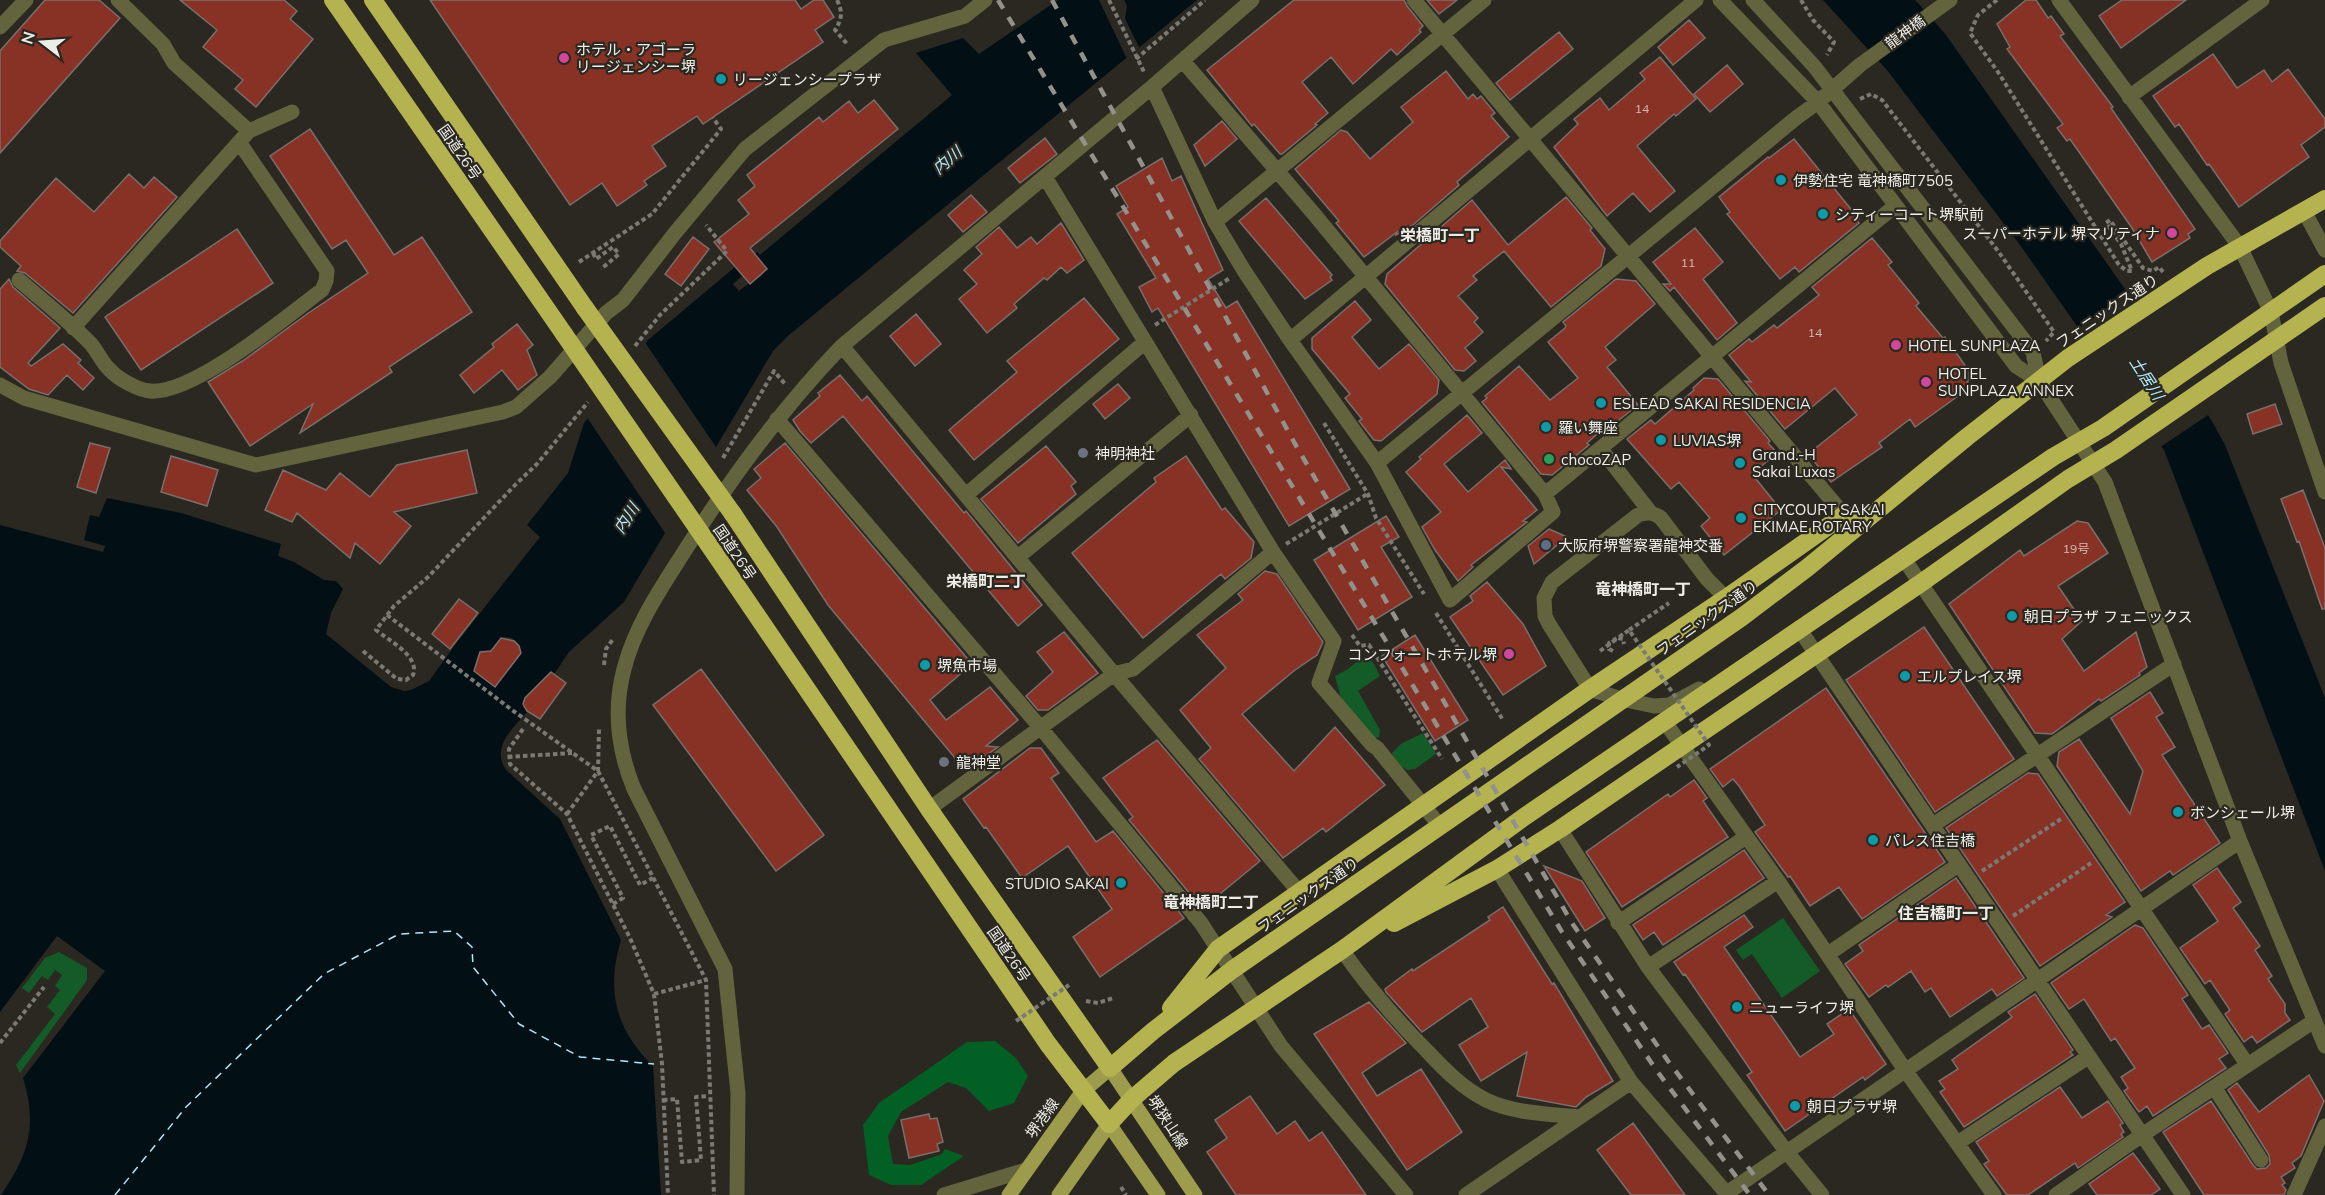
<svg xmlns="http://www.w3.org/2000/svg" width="2325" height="1195" font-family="Mulish,'Noto Sans JP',sans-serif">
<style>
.green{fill:#135c27}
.forest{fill:#036024}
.water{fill:#021015;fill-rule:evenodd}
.pier{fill:#2a2821}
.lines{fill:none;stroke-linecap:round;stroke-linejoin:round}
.ferry{stroke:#b0e8f7;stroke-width:1.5;stroke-dasharray:8 6;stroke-linecap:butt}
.building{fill:#883125;stroke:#796f6d;stroke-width:1.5}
.path{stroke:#7a7973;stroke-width:4;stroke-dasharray:4.5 3;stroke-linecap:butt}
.minor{stroke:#63633e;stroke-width:15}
.major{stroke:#9d9c4c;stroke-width:15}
.highway{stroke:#b4b350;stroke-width:18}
.rail{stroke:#93918b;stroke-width:4.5;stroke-dasharray:10 10;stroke-linecap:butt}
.path-bridge{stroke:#7a7973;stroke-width:4;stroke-dasharray:4.5 3;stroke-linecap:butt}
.highway-bridge{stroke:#b4b350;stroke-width:18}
.hotel-dot{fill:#d1479c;stroke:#2a2821;stroke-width:2}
.culture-dot{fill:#0f9aa8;stroke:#2a2821;stroke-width:2}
.worship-dot{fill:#6b7280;stroke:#2a2821;stroke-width:2}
.leisure-dot{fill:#2e9e5b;stroke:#2a2821;stroke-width:2}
.service-dot{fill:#5c6f8a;stroke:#2a2821;stroke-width:2}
.labels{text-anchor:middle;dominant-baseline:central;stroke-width:4.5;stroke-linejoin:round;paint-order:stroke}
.number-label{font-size:12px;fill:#d4bdb6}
.street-label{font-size:15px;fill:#edece7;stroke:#2a2821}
.poi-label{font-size:15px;fill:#edece7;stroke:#2a2821;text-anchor:start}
.water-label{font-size:16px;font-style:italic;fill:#b0e8f7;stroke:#2a2821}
.neighbourhood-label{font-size:16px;font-weight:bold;fill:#edece7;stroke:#2a2821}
</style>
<rect width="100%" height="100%" fill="#2a2821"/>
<!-- green -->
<path class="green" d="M1370,657l10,19 -22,15 22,39 -1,7 -6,2 -31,-37 -7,-26 13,-7 12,-10z
M1423,733l13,21 -21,15 -8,1 -10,-7 -5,-10 9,-9z
M1783,918l37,53 -38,27 -30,-44 -9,6 -7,-10z
M59,952l28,16v12l-67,93 -4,-8 39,-51 -8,-7 13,-17 -5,-4 7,-11 -7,-5 -7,10 -6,-4 -13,17 -7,-5 23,-30z"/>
<!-- forest -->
<path class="forest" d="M995,1041l21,17 12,18 -14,27 -25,8 -23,-23 -18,-6 -47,30 -13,24 5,28 17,1 32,-11 3,-5 19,7 -43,29h-30l-22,-10 -6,-50 16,-22 88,-61z"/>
<!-- water -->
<path class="water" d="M1058,0h139l-408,335 -16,16 -149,251 -55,50 -15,22 -4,-2 -26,26 -1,9 4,5c-15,17 -36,35 -21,58l54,49 61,121c-15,50 -6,89 32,126l8,129h-660c27,-40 37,-68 22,-117l82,-107 -48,-35 -57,76v-487l103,27 2,-6 -21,-6 6,-25 9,2 8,-19 74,15 100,31 -3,12 16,6 30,18 12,1 7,8 -12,24 -5,21 65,53 13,4 7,-1 18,-9 29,-40 82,-104 -13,-12 41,-52 16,-50 64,-83 87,-73 7,9 -9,8 6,7 29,-22 -6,-7 -4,3 -7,-9 6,-4 3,3 192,-160 -36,-42 47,-15 16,16zM504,637l8,1 6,5 2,11 -21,28 -5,2 -19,-16v-3z
M1823,0h92l4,4 27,31 181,257 86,131 12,22 100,253v173l-161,-421 -144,-205 -133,-175z"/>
<!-- pier -->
<path class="pier" d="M1099,0h25l3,6 -2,13 16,32 -13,10z
M2131,292l80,121 -52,35 -84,-117z
M644,341l74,109 -51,86 -81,-120z"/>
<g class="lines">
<!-- ferry -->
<path class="ferry" d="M115,1195l71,-88 138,-133 75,-40 55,-3 18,16 1,20 46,57 61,33 74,7"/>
</g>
<!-- building -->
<path class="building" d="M45,0h54l21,18 -120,135v-102z
M180,0h104l13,11 -7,8 23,20 -57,68 -21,-18 8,-9 -40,-33 14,-17z
M430,0h365l6,9 13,-9h9l11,17 -19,13 8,12 -120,82 -6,-8 -45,30 14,20 -22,15 3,4 -30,21 -15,-23 -32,22z
M1294,0h110l3,6 16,20 -4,4 2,2 -24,23 -6,-6 -38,35 -22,-27 -29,25 26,31 -13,11 2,1 -35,29h-2l-26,-30 -2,2 -45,-56z
M1427,0h30l-18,14z
M2026,0h10l12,18 3,-2 13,18 -4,2 53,71 -2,1 84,121 -7,5 2,4 -38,24 -20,-34 -62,-89 -3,2 -10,-13 6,-4 -56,-75 3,-2 -13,-23z
M2122,0h64l-65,48 -22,-32z
M1689,20l16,18 -32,27 -15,-18z
M1559,32l14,17 -63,51 -14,-17z
M2213,54l24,34 27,-18 8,12 16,-13 37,50v8l-24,18 8,12 -70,50 -30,-43 -2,1 -28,-41 -4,3 -22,-31z
M1660,57l36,42 -20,17 -2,-2 -37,32 38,45 -25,21 -17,-19 -26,23 -53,-69 24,-23 -4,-5 26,-21 9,12 36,-31 -5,-6z
M1727,65l16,19 -33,28 -16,-18z
M1446,71l22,28 5,-5 4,5 4,-3 14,17 -4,3 18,21 -52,45 2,3 -46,40 -17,10 1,-3 -33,25 -28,-34 3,-2 -44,-52 46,-39 6,2 23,27 43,-37 -12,-15z
M874,100l24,29 -148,119 17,21 -17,15 -36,-42 35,-28 -11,-14 17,-14 -8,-11 72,-58 4,5 26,-21 9,12z
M1222,121l15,18 -32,27 -11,-21z
M310,129l84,126 28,-18 50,75 -83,55 3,5 -92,61 13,-29 -63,42 -42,-64 36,-22 63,-46 61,-41 -22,-33 -14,9 -62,-93z
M1045,138l12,16 -37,29 -12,-15z
M1794,139l65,80 -2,1 2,3 -60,49 -4,-5 -15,12 -53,-65 3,-2 -11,-15 49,-40 1,1z
M1162,158l10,23 9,-5 42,94 -15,9 18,29 11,-7 113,188 -61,37 -131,-218 -6,4 -13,-25 17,-9 -39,-64 11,-7 -12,-21z
M129,174l15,14 10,-11 23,20 -104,116 -48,-40 -8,-2 4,-5 -21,-19v-6l56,-63 38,34z
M971,195l16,17 -24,20 -15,-17z
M1566,197l26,31 -2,2 15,19 -4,17 -50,41 -47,-56 -31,25 4,4 -19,16 20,22 -4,4 9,10 -18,16 11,13 -12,10 -9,-1 -70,-86 2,-10 85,-74 36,45z
M1266,198l66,77 -2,2 2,3 -27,19 -66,-78z
M1061,223l23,37 -17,13 -6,-6 -14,13 -3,-2 -30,26 3,4 -30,25 -28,-34 18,-15 -13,-14 18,-16 -6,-7 23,-20 18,21 14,-11 6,7z
M1695,228l28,34 -20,17 34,44 -20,17 -43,-53 -4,4 -7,-7h8l-18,-22z
M237,229l36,54 -132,87 -36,-53z
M693,237l16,12 -28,37 -16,-12z
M1872,238l20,24 -4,3 31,38 -3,3 27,32 2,-1 19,27 4,8v9l-3,8 -7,7 -43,31 -5,-8 -31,24 3,4 -51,35 -23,-28 49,-39 -22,-27 -50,41 -40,-48 6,1 -22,-27 20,-16 3,3 22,-17 3,3 42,-33 -7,-8z
M9,279l4,8 47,41 -32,35 3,3 32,-22 18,16 -3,3 16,15 -11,12 -16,-15 -19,20 -19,-6 -29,-22v-78z
M1616,279l20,2 19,23 -50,43 11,13 -9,7 31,38 -24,19 -2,-3 -25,22 2,2 -37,30 -11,-1 -59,-72 5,-4 -2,-2 34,-30 31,34 28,-22 -30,-36 17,-14 1,-2 -3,-4z
M1084,298l35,41 -145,121 -25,-30 68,-58 -10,-11z
M1355,301l16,19 -19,17 27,32 30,-25 30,36 -2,14 -56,47 -7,-1 -8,-10 -7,-9 3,-2 -17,-21 5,-4 -38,-45v-11z
M916,314l25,30 -26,22 -25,-30z
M517,324l16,21 -6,5 10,25 -19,15 -16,-20 -28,23 -14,-18 34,-28 -2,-3z
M840,375l22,26 5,-5 97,117 2,-2 76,94 -24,21 -175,-210 -32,27 -11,-12 -7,-11 27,-24 -2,-3z
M1704,378l14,1 52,62 -2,2 9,10 -25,21 29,36 -57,45 -23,-29 9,-8 -31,-36 -8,7 -44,-50 24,-19 4,4 39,-34 -1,-2z
M1118,384l12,14 -25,21 -12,-15z
M2275,404l7,20 -29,10 -6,-20z
M1467,415l15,18 -38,31 24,28 37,-32 6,9 -10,-2 36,43 -14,11 4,1 -56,43 2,2 -15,14 -23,-31 -13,-23 19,-15 -35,-40 15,-13 -2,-2z
M90,443l20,5 -14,45 -19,-6z
M785,443l187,221 -42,36 16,20 44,-33 28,33 -32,26 12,1 -33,23 -137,-165 -51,-78 -30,-37 14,-12 -7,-9z
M1046,446l30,36 -5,4 5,8 -58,49 -37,-44z
M467,450l10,43 -83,19 17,14 -31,38 -25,-21 -5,15 -53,-45 -5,9 -27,-12 18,-40 43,20 14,-17 30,24 27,-32z
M171,456l47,14 -11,36 -46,-14z
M1186,456l36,54 3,-2 29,34 -3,16 -26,21 -4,-5 -78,64 -71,-85 84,-71 -2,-4z
M2303,490l22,58v61h-3l-23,-68 -2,1 -16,-43z
M1386,516l13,21 -18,10 31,50 -54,33 -44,-70z
M2077,521l11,2 20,30 -50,33 24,35 -20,18 22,32 52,-39 11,35 -8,6 1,2 -39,26 -2,-2 -47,35 -17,-1 -86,-129 71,-54 4,6z
M1549,529l18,8 -33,27 -6,-18z
M1265,571l12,3 46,68 -6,13 -22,15 -53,44 52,57 41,-44 50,58 -59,47 -3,-4 -40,30 -84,-99 12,-11 -31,-38 46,-42 -29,-33 46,-35 -5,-6z
M1487,582l36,42 23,42 -43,29 -53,-78 23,-16 -3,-5z
M459,599l19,14 -28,36 -18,-15z
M1924,627l90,132 -79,53 -89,-132z
M1064,632l34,41 -50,37h-10l-12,-14 27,-24 -16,-20z
M1415,635l53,85 -33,21 -53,-85z
M501,638l13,3 5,5 2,7 -26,34 -21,-16 6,-19 11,-1z
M701,669l123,166 -48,36 -123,-166z
M551,672l15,11 -26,36 -13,-8 -4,-7 2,-6z
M1826,688l119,174 -83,57 -23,-32 -29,19 -20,-30 -2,1 -33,-45 10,-7 -26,-39 -6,-7 -10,8 -13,-18z
M2150,692l13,21 -7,4 19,30 -13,8 58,88 -47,32 -3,-4 -29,20 -84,-125 2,-14 20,-13 51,75 13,-43 -32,-53z
M1157,740l103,121 -56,46 -2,-2 -2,1 -71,-86 4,-3 -30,-39z
M1030,748h11l18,25 -8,5 45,64 17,-11 71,87 -84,59 -27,-40 39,-28 -44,-63 -46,32 -36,-51 -2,1 -21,-29z
M2028,773l10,1 87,128 -19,13 6,2 -72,49 -94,-138z
M1694,780l13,18 -4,3 25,36 -106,70 -36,-55 82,-58 2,3z
M1744,850l20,28 -101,67 -9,-13 -11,8 -10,-15z
M1544,866l38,15 23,37 -20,13z
M2217,868l24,34 -8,6 27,38 -5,4 17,26 -4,3 17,25v9l5,7 -33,23 -5,-7 -8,6 -19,-28 5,-4 -20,-30 -5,4 -25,-36 38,-27 -25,-36z
M1956,878l68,100 -27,18 -5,-7 -42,28 -19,-29 -6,4 -14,-21 -23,16 -2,-2 -17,12 -24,-33 18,-13 -4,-6z
M1503,907l49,77 2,-1 59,98 -27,16 -10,10 -59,-11 10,-44 -46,29 -22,-36 29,-18 -17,-29 -49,34 -36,-40 -1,-3 27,-20 1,2 77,-51 -2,-3z
M1744,915l9,12 -29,20 76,110 34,-23 -7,-10 22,-15 37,55 -21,16 -2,-3 -78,54 -38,-56 5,-3 -67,-98 -2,1 -9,-13z
M2135,925l8,3 45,67 -6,4 20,30 7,-4 19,28 -9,6 7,9 -73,48 -6,-10 -8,6 -15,-21 4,-3 -7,-11 14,-9 -20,-30 -4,3 -27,-42 -15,10 -18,-26z
M2035,994l38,56 -3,2 3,3 -109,72 -24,-35 5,-3 -6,-8 19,-12 -6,-9 60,-43 -4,-5z
M1369,1002l37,41 -44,30 15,23 44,-27 41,63 -55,38 -93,-136z
M2309,1075l15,26 -23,55 -9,7 3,5 -14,9 4,6 -3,2 4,5 -2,5h-80l-41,-63 48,-31 42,64 4,4 9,-1 4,-4 -1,-9 -41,-65 9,-7 22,29z
M2060,1087l22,31 26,-17 15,22 -3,2 4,7 -3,2 2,3 -45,31 -3,-5 -47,32h-21l-23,-31 5,-3 -13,-19z
M1250,1096l27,38 18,-13 14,20 13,-9 44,63h-130l-29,-43 20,-14 -12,-18z
M929,1114l1,5 7,-1 6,24 -6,2 2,7 -30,7 -8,-38z
M1633,1123l52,72h-54l-34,-45z
M2133,1153l27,36 -9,6h-54l-8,-11z"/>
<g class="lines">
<!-- path -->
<path class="path" d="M837,0c6,12 5,19 -2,30l13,15
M1109,0l35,72
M1801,0l12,20 21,22 -7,13
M1997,0l-19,15 -8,18 28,39 121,193 8,6h5l-11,-27 -15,-21 4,-3 33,48 10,3 6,-4 4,5
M1136,59l69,-59
M1860,99l11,-5 11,6 116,151 56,81 -8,9
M593,253l3,6 17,-12 6,7 -18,15
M579,262l73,-48 69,-85 -8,-11
M1155,325l75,-47
M635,346l25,-31 67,-64 -21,-26
M1324,423l44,71 8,24 48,76
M723,458l51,-87 11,13
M1286,544l83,-51
M1436,613l67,107
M387,615l125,95 86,61 108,209 8,215
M1629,630l40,-27
M1352,635l8,11 9,-1 73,114
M363,651l34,28 9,1 7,-5c7,-19 -25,-35 -37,-45l18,-24 34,-29 88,-93 21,-20 51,-62
M1600,651l18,-13 5,1 1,5
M1613,651l-4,-2v-6l16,-10
M604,665l2,-16 7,-10
M523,729l-14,20 1,15 57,50 63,124 24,56 8,70 6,131
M508,757l64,-4
M567,814l31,-43 1,-42
M1982,871l79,-52
M613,904l10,-6 -32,-63 19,-9 30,59 13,-7
M2013,916l78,-53
M654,994l52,-14
M1086,1001l12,2 15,-5
M0,1043l44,-56
M663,1100l14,-1 5,63 19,-2 -5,-63 13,-1
M1121,1187l5,8"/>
<!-- minor -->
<path class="minor" d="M118,0l45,44 11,19 75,68
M1414,0l430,515
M1720,0l98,102 198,264 23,15
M1753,0l61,66 219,286 6,29 66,101 135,359 85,205
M2059,0l181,247 31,65 10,51 44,129
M0,27l26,-27
M1152,87l63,135 28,47 47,71 87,123 73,137 103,-88 -8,-18 -231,-280 -131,-153
M2129,97l133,-97
M1045,177l228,375 61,89 -15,42 53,62 5,3 63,78
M2304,211l21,39
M1215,222l269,-222
M19,280c24,21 50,41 72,64 7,8 11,19 19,26 8,9 28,20 40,21 43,4 136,-74 172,-101l4,-9 1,-10 -88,-129
M73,328l176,-197 43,-19
M1290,340l406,-340
M842,346l272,328 186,219
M0,385l24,13 232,67 247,-53 13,-5 34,-30 56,-64 17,-13 52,-67 70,-84 139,-109 81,-24 20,-16
M777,419l263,308 161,196 80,123 125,149
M1601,449l50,64
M1377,463l419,-345 22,-16 42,-37 90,-65
M1545,494l350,-288
M966,495l179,-153
M1018,557l173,-142
M1904,559l343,505
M1800,630l383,565
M1699,689l-30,16 -15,1 -33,-7 -31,-10 -41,-65 -4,-8 -1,-18 8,-16 86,-67c9,-3 15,-3 23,3l46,61 19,19
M1665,722l113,159 127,189 89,125
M929,809l185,-135 19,-5 140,-117
M1933,825l241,-161
M1560,829l88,138 138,184 36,44
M1497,869l134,213 97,113
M1618,923l128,-86
M1342,950c26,37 53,69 85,101 18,19 35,37 59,49 29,14 64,14 94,17
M1828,954l130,-89
M1648,967l130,-86
M2214,1087l47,73
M1959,1142l129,-85
M1727,1193l513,-352
M737,1195l1,-102 -13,-124 -91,-180c-16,-39 -21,-79 -10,-120 11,-43 37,-81 60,-117 47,-74 98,-144 158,-206l310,-259 100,-87
M944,1195l82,-25
M1466,1195l165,-113
M2056,1195l86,-60 172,-114
M2294,1195l31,-69"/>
<!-- major -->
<path class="major" d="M1009,1195l74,-104 27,-23 85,127
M1059,1195l50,-71 49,71"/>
<!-- highway -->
<path class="highway" d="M333,0l231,334
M373,0l212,308
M733,514l196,295 181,259 43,-37 79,-61 510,-353 65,-49 160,-131 101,-79 139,-92 118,-67
M709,545l339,499 61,80 23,-25 42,-36 168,-113 182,-133 529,-360 50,-29 222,-154
M1394,923l103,-54 63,-40 361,-246 147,-104 48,-29 209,-144
M1171,1008l47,-59 372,-260 136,-91 118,-83 25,2"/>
<!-- rail -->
<path class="rail" d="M998,0l564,932 95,139 93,124
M1052,0l242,442 278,481 96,138 101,134"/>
<!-- path-bridge -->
<path class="path-bridge" d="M1625,633l4,-3 80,115 -32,22
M1016,1021l53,-36"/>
<!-- highway-bridge -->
<path class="highway-bridge" d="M585,308l148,206
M564,334l145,211"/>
</g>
<!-- markers -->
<g class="hotel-dot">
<circle cx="564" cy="58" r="6"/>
<circle cx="2172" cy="233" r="6"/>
<circle cx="1896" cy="345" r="6"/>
<circle cx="1926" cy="382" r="6"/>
<circle cx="1509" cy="654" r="6"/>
</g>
<g class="culture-dot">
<circle cx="721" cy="79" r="6"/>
<circle cx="1781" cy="180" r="6"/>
<circle cx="1823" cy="214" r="6"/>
<circle cx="1601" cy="403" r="6"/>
<circle cx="1546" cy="427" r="6"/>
<circle cx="1661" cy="440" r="6"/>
<circle cx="1740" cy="463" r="6"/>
<circle cx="1741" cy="518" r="6"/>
<circle cx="2012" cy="616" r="6"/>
<circle cx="925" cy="665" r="6"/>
<circle cx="1905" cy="676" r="6"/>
<circle cx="2178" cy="812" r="6"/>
<circle cx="1873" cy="840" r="6"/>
<circle cx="1121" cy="883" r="6"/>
<circle cx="1737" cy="1007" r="6"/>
<circle cx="1795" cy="1106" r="6"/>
</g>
<g class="worship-dot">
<circle cx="1083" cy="453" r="6"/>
<circle cx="944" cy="762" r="6"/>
</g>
<circle class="leisure-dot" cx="1549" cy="459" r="6"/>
<circle class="service-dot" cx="1546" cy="545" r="6"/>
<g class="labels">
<!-- number labels -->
<g class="number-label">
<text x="1642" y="108">14</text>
<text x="1688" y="262">11</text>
<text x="1815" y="332">14</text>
<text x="2076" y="548">19号</text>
</g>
<!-- street labels -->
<g class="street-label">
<text transform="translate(1905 32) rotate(-36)">龍神橋</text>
<text transform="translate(460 152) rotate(55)">国道26号</text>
<text transform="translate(2107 311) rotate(-34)">フェニックス通り</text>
<text transform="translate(735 552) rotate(56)">国道26号</text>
<text transform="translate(1707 618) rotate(-35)">フェニックス通り</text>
<text transform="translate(1308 895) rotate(-35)">フェニックス通り</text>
<text transform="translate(1009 954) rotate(56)">国道26号</text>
<text transform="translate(1042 1118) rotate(-54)">堺港線</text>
<text transform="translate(1168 1122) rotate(57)">堺狭山線</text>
</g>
<!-- poi labels -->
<g class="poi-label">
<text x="576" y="49">ホテル・アゴーラ<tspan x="576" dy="17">リージェンシー堺</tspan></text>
<text x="733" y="79">リージェンシープラザ</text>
<text x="1793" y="180">伊勢住宅 竜神橋町7505</text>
<text x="1835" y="214">シティーコート堺駅前</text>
<text x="2160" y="233" text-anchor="end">スーパーホテル 堺マリティナ</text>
<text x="1908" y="345">HOTEL SUNPLAZA</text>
<text x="1938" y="373">HOTEL<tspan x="1938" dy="17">SUNPLAZA ANNEX</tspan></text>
<text x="1613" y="403">ESLEAD SAKAI RESIDENCIA</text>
<text x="1558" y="427">羅い舞座</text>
<text x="1673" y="440">LUVIAS堺</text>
<text x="1095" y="453">神明神社</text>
<text x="1752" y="454">Grand.-H<tspan x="1752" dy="17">Sakai Luxas</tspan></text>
<text x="1561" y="459">chocoZAP</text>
<text x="1753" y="509">CITYCOURT SAKAI<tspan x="1753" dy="17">EKIMAE ROTARY</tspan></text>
<text x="1558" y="545">大阪府堺警察署龍神交番</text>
<text x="2024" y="616">朝日プラザ フェニックス</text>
<text x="1497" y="654" text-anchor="end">コンフォートホテル堺</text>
<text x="937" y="665">堺魚市場</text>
<text x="1917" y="676">エルプレイス堺</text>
<text x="956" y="762">龍神堂</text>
<text x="2190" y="812">ボンシェール堺</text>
<text x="1885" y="840">パレス住吉橋</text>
<text x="1109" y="883" text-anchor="end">STUDIO SAKAI</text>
<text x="1749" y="1007">ニューライフ堺</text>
<text x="1807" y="1106">朝日プラザ堺</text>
</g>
<!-- water labels -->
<g class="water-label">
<text transform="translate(947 160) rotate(-40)">内川</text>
<text transform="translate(2147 378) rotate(57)">土居川</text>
<text transform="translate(626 518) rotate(-57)">内川</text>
</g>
<!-- neighbourhood labels -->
<g class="neighbourhood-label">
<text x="1440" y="235">栄橋町一丁</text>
<text x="986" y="581">栄橋町二丁</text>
<text x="1643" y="589">竜神橋町一丁</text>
<text x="1211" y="902">竜神橋町二丁</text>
<text x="1946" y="913">住吉橋町一丁</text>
</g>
</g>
<!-- north arrow -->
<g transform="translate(42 42) rotate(287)" stroke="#2a2821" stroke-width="4.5" paint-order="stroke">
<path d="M0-4.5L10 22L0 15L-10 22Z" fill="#edece7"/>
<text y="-9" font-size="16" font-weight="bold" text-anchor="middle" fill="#edece7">N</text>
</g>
</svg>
